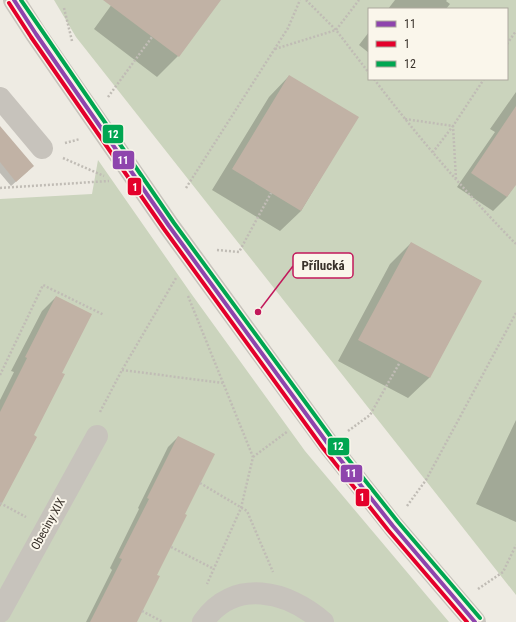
<svg xmlns="http://www.w3.org/2000/svg" width="516" height="622" font-family="'Roboto Condensed',sans-serif">
<style>
.green{fill:#cbd4bd;fill-rule:evenodd}
.shadow{fill:#0003}
.building{fill:#c1b2a5}
.lines{fill:none;stroke-linecap:round;stroke-linejoin:round}
.path{stroke:#c0bcb5;stroke-width:2.5;stroke-dasharray:2 2;stroke-linecap:butt}
.minor{stroke:#c7c3bc;stroke-width:22}
.bus-1-casing{stroke:#faf6eb;stroke-width:7}
.bus-2-casing{stroke:#faf6eb;stroke-width:7}
.bus-3-casing{stroke:#faf6eb;stroke-width:7}
.bus-1{stroke:#8e44ad;stroke-width:4}
.bus-2{stroke:#e4002b;stroke-width:4}
.bus-3{stroke:#00a651;stroke-width:4}
.labels{text-anchor:middle;dominant-baseline:central;stroke-width:4;stroke-linejoin:round;paint-order:stroke}
.street-label{font-size:12px;fill:#38312a;stroke:#faf6eb}
.leader{fill:none;stroke:#c2185b;stroke-width:1.5}
.callout-dot{fill:#c2185b;stroke:#faf6eb;stroke-width:1.5}
.callout{fill:#faf6eb;stroke:#c2185b;stroke-width:1.5}
.callout-label{font-size:13px;text-anchor:middle;font-weight:bold;fill:#38312a}
.line-badge{stroke:#faf6eb;stroke-width:1.5}
.badge-label{font-size:11px;text-anchor:middle;font-weight:bold;fill:#fff}
</style>
<rect width="100%" height="100%" fill="#eeebe3"/>
<!-- green -->
<path class="green" d="M54,0h462v595l-440,-558zM369,9h138v70h-138z
M98,160l92,132 115,159 144,171h-449v-423l92,-5z"/>
<!-- shadow -->
<path class="shadow" d="M115,0h105l-42,56 -21,21 -63,-48z
M395,0h52l-1,1 4,3 -4,5h-58z
M369,32v21l-10,-8z
M289,76l68,41 -56,94 -21,20 -68,-41 57,-93z
M516,92v91l-9,14 -14,14 -36,-24 38,-55 -5,-3z
M0,127l28,44 -17,15 -11,-13z
M411,243l70,38 -52,97 -21,20 -70,-37 52,-97z
M56,297l-56,204v-101l14,-28 -3,-1 31,-60z
M516,420v102l-40,-18z
M178,437l5,77 -47,108h-50l26,-52 -2,-2 29,-59 -1,-1 30,-61z"/>
<!-- building -->
<path class="building" d="M103,0h118l-42,57z
M289,75l70,42 -58,94 -69,-42z
M516,106v79l-9,12 -36,-24z
M0,126l34,40 -18,16 -16,-20z
M411,242l71,39 -52,97 -72,-38z
M56,296l36,18 -30,59 3,1 -31,61 3,2 -37,70v-95l27,-54 -2,-1z
M178,436l37,18 -30,60 2,1 -30,60 3,1 -23,46h-47l32,-63 -3,-1 30,-59 -2,-1z"/>
<g class="lines">
<!-- path -->
<path class="path" d="M306,0l30,30 33,43
M64,8l8,33
M507,44l9,-13
M275,49l61,-19 23,-30
M374,79c44,58 91,113 142,165
M108,97l44,-60
M405,119l48,7 -20,26
M65,143l15,-4
M63,158l41,18
M456,179l-3,-53 31,-47
M0,188l109,-7
M186,188l102,-160 12,-28
M217,250l22,2 32,-59
M188,296l65,161 -12,51 -34,76
M122,370l101,13
M0,375l43,-90 61,30
M100,412l22,-42 54,-92
M348,431l22,-16 30,-53
M253,457l35,-26
M200,483l47,28 26,61
M0,503l26,14
M407,506l19,-26 90,-167
M171,547l43,22
M478,589l25,-17 13,-27
M142,611l21,11"/>
<!-- minor -->
<path class="minor" d="M14,0l22,34 133,192 159,218 65,82 82,96
M0,98l42,50
M0,612l97,-176
M203,622c31,-45 85,-31 120,0"/>
<defs>
<path id="bus-1" d="M14,0l22,34 133,192 159,218 65,82 82,96"/>
<path id="bus-2" d="M9,3l22,34 133,192 159,219 65,82 79,92"/>
<path id="bus-3" d="M21,0l153,223 159,217 65,82 82,96"/>
</defs>
<!-- bus-1 casing -->
<use href="#bus-1" class="bus-1-casing"/>
<!-- bus-2 casing -->
<use href="#bus-2" class="bus-2-casing"/>
<!-- bus-3 casing -->
<use href="#bus-3" class="bus-3-casing"/>
<!-- bus-1 -->
<use href="#bus-1" class="bus-1"/>
<!-- bus-2 -->
<use href="#bus-2" class="bus-2"/>
<!-- bus-3 -->
<use href="#bus-3" class="bus-3"/>
</g>
<g class="labels">
<!-- street labels -->
<g class="street-label">
<text transform="translate(48 524) rotate(-61)">Obeciny XIX</text>
</g>
</g>
<!-- callouts -->
<path class="leader" d="M258 312L293 266"/>
<circle class="callout-dot" cx="258" cy="312" r="4"/>
<rect class="callout" x="293" y="253" width="60" height="25" rx="4"/>
<g class="callout-label">
<text x="323" y="270">Přílucká</text>
</g>
<g class="line-badge">
<rect x="102" y="124" width="22" height="20" rx="4" fill="#00a651"/>
<rect x="112" y="150" width="23" height="20" rx="4" fill="#8e44ad"/>
<rect x="127" y="177" width="15" height="19" rx="4" fill="#e4002b"/>
<rect x="327" y="437" width="23" height="19" rx="4" fill="#00a651"/>
<rect x="340" y="464" width="23" height="19" rx="4" fill="#8e44ad"/>
<rect x="355" y="488" width="15" height="19" rx="4" fill="#e4002b"/>
</g>
<g class="badge-label">
<text x="113" y="138">12</text>
<text x="123" y="164">11</text>
<text x="135" y="191">1</text>
<text x="338" y="450">12</text>
<text x="351" y="477">11</text>
<text x="362" y="501">1</text>
</g>
<!-- legend -->
<rect x="368" y="8" width="140" height="72" fill="#faf6eb" stroke="#aca79e"/>
<rect x="376" y="21" width="20" height="6" fill="#8e44ad" stroke="#aca79e"/>
<text x="404" y="28" font-size="12" fill="#38312a">11</text>
<rect x="376" y="41" width="20" height="6" fill="#e4002b" stroke="#aca79e"/>
<text x="404" y="48" font-size="12" fill="#38312a">1</text>
<rect x="376" y="61" width="20" height="6" fill="#00a651" stroke="#aca79e"/>
<text x="404" y="68" font-size="12" fill="#38312a">12</text>
</svg>
